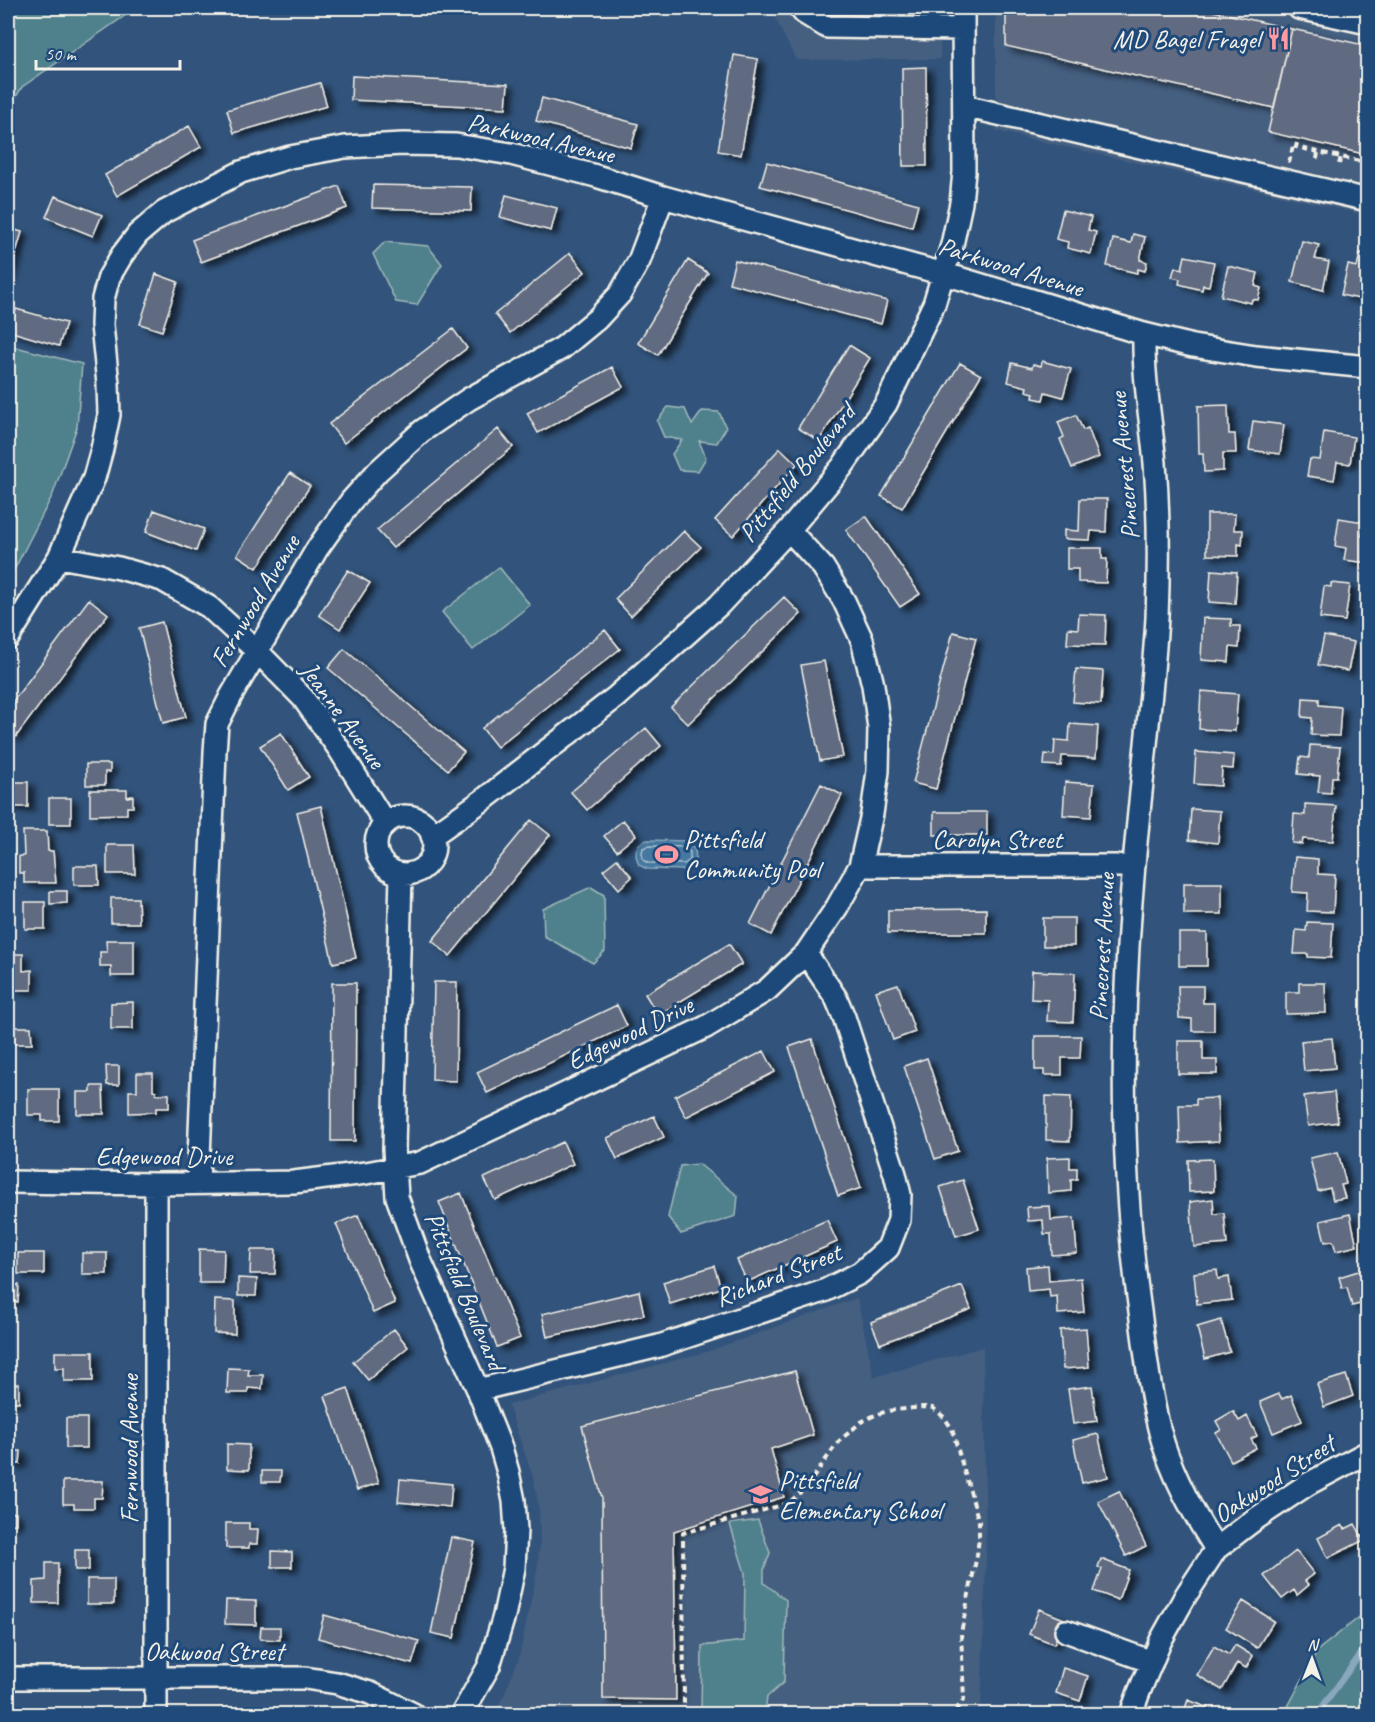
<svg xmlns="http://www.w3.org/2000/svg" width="1375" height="1722" font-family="Caveat,sans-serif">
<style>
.built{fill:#445e80}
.green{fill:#50818d;stroke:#a2b9ba;stroke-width:1.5}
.water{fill:#4478a1;stroke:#8aa8bd;stroke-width:1.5}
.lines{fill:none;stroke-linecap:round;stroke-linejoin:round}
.shore{stroke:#aec1cc;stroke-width:1.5}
.stream{stroke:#8aa8bd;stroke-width:6}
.building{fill:#606a81;stroke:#f4f1e8;stroke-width:1.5;filter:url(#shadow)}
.minor-casing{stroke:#f4f1e8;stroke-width:26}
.path{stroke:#f4f1e8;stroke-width:4;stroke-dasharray:6 4.5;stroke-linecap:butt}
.minor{stroke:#1f4a7a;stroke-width:21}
.labels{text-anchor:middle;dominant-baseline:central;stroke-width:6;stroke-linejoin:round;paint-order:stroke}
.poi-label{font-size:26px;fill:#f4f1e8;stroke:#1f4a7a;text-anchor:start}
.street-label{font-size:26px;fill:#f4f1e8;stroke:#1f4a7a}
</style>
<defs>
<filter id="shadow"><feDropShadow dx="6" dy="4" stdDeviation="3" flood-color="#0009"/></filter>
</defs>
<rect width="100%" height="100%" fill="#32547c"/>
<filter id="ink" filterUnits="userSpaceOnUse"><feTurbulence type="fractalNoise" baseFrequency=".0167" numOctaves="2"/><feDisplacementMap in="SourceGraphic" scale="12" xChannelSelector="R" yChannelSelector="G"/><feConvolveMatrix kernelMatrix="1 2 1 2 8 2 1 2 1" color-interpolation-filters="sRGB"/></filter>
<g filter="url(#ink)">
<!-- built -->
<path class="built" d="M764,8h176v51l-144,1 -25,-50z
M996,8h371v207l-371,-84z
M857,1298l17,79 109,-30 3,212 -5,155h-487l10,-19 15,-37 18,-87 3,-28 -1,-33 -5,-30 -26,-75 198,-53z"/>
<!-- green -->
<path class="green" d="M8,8h128l-114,79 -14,23z
M385,242l43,4 14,18 -25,41 -21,-3 -23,-48z
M8,345l74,19 -5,63 -24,67 -45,88z
M668,407l17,2 7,16 10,-14 17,1 7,16 -9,15 -18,-2 7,17 -8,13 -19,-1 -7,-16 10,-14 -18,-3 -7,-16z
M499,567l31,38 -57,45 -31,-38z
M591,887l13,8 1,56 -12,12 -49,-27 -1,-27z
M699,1164l39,32 -2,20 -55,18 -13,-17 12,-51z
M758,1520l12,33 -6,17v13l22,17 -2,82 -17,15 -2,17h-64l1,-68 42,-5 1,-68 -15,-49z
M1367,1611v103h-83l34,-64z"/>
<!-- water -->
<path class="water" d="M648,840l38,1 9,9c2,10 0,17 -11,20l-37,-1 -8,-4c-5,-11 -5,-23 9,-25z"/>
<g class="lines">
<!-- shore -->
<path class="shore" d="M648,846l37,1 5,5v8l-6,4 -36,-1 -5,-3 -1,-7 1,-5z"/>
<!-- stream -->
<path class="stream" d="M1317,1714l51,-70"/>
</g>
<!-- building -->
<path class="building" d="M856,8h74v2h-74z
M1006,8h194l92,21 -18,79 -268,-62z
M1292,29l76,17v109l-100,-23z
M734,55l24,4 -17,96 -23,-4z
M926,67l1,99h-24l-1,-98z
M352,76l156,8 -2,24 -155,-8z
M320,83l7,23 -93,27 -7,-23z
M542,98l96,26 -7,24 -95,-27z
M189,126l12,21 -84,49 -12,-21z
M767,162l151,42 -6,23 -152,-41z
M373,185l99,2 -1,24 -99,-3z
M339,186l8,22 -146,54 -9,-22z
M506,195l51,13 -6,23 -51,-14z
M55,196l47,19 -9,21 -47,-19z
M1063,210l28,7 -3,13 8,2 -5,22 -24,-6 1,-6 -12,-3z
M8,228l14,4 -14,48z
M1133,234l12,3 -5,23 7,2 -2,9 -7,-2 -1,4 -30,-7 6,-27 18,4z
M1302,241l17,4 -4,14 14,3 -6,28 -31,-8z
M570,253l15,19 -75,61 -15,-19z
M1360,253l8,2v46l-27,-6 7,-30 9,2z
M1185,256l29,6 -5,24 -6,-1 -1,5 -23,-6 1,-5 -8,-2 3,-10 7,2z
M688,260l20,13 -50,82 -20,-12z
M735,260l152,41 -6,23 -152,-41z
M1228,266l30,7 -3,13 6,2 -3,12 -6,-1 -1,4 -30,-7z
M156,274l22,8 -16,49 -22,-7z
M16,309l50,14 -7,23 -50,-15z
M453,329l14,19 -123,95 -15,-19z
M849,345l21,13 -51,83 -21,-13z
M1042,361l29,8 -8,28 -18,-5 -2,8 -10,-2 1,-5 -8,-2 1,-4 -19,-5 4,-19 20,5 1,-4 8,2z
M960,363l21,12 -79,133 -21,-12z
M612,367l11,20 -85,46 -11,-20z
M1228,405l1,29h6l1,19h-13v18l-19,1 -1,-18h-4l-1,-48z
M1076,415l7,15 5,-2 11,29 -27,11 -12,-29 4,-2 -6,-15z
M1253,421l31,4 -4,29 -31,-4z
M498,429l15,18 -120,101 -16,-18z
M1324,432l30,5 -4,27 -13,-2 -3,18 -27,-4 3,-17 10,1z
M780,448l17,16 -64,72 -18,-16z
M290,473l20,13 -53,82 -20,-13z
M1080,499h27l-1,33 -15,-1 -1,9 -26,-1v-9l15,1z
M154,510l50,19 -8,22 -50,-19z
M1207,514h28l-1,16h9l-1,15 -4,-1v12l-31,-1z
M866,516l54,78 -20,13 -54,-77z
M1339,518l25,4 -2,14h6v27l-24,-3 2,-12 -11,-2z
M684,531l17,16 -70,69 -16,-17z
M1067,548h35v11h5l-1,24 -28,-1v-13h-11z
M348,570l22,13 -30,46 -21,-14z
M1211,570l26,2 -2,32 -26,-2z
M1331,583l19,2 -5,36 -25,-3 4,-32 7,1z
M784,597l17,17 -113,110 -17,-17z
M89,599l19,15 -93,124 -7,-6v-24z
M1079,614l27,1 -1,30 -38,-1 1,-16 10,1z
M1203,618l28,1v7h9l-1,22 -9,-1 -1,15 -28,-2z
M162,622l24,95 -23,6 -24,-95z
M605,630l15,19 -123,98 -15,-19z
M953,632l23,6 -40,151 -23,-6z
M1324,636l30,6 -6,29 -30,-6z
M344,649l120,103 -16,18 -120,-102z
M824,661l19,96 -23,4 -19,-96z
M1076,669l27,2 -2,33 -28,-2z
M1201,691l37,3 -3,37 -36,-2z
M1303,698l16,1v6l22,2 -2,29 -28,-1 1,-17 -10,-1z
M1070,724l28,2 -2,32 -34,-2 -1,10 -17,-1 1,-11 9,1 1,-15 14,1z
M646,728l15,18 -74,64 -16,-18z
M281,733l28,44 -21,13 -28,-44z
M1310,745l30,2 -3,30h-5l-1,16 -13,-1 2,-16 -22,-2 2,-17 9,1z
M1196,752l38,3 -1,14 -11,-1 -1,18 -27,-2z
M86,764h24v8h-5v13h-19z
M8,782h20v25h-20z
M1065,782l29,2 -3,33 -28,-2z
M821,784l21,11 -71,140 -21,-11z
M90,790h37v7l6,-1v11h-6v7l-37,1z
M49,798h22v26h-22z
M1305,804l31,2 -3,35 -30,-2 -1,5 -10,-1 2,-29 11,1z
M321,806l35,152 -23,5 -36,-151z
M1191,809l29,2 -2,32 -29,-3z
M934,812h53v23h-53z
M531,820l19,15 -100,121 -18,-15z
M623,820l13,15 -19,16 -13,-15z
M23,831h24l1,20h5l3,32h-32v-10h-5v-17h5z
M107,845h27l1,29h-28z
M1295,857l23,2v15l17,1 -2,37 -26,-1 1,-18 -16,-1z
M617,859l15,18 -13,12 -16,-19z
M74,866h24l1,19h-25z
M1184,883h38v31h-38z
M50,891h17v12l-17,1z
M111,898h27l1,25h-28z
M25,902h20v27h-20z
M986,909v24h-98v-23z
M1043,918h31v28h-31z
M1307,922l26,1 -2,35 -23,-1v-3h-14l2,-24 10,1z
M1179,933h28v33h-28z
M106,940h28v36h-23v-10h-11v-14h7z
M729,944l13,20 -84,51 -13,-21z
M8,954h15v17l9,-1v20h-19v-9h-5z
M1032,971l43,2 -2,49 -26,-1 1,-21 -17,-1z
M434,982h23l-1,99 -24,-1z
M332,983h24l-1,158h-24z
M1299,983h26l1,30 -40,1v-22h13z
M898,984l17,48 -22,8 -17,-49z
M1178,986h25v17h11v28h-22v-12l-13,-1z
M133,1002v27h-22v-26z
M617,1005l10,21 -140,67 -10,-21z
M13,1027h18l1,17h-18z
M1035,1036h46l-1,22h-18v17h-18v-5h-9z
M1332,1038l3,30 -31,3 -3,-30z
M812,1039l49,149 -23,8 -49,-149z
M1178,1041h25v19h14v14h-39z
M764,1051l11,21 -89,45 -11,-21z
M927,1058l31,93 -23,8 -31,-93z
M106,1066h13v19h-12z
M137,1073h16v17l3,1v3h13v14h-13v4l-27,1v-22h8z
M91,1086h12l1,28h-27v-22h14z
M28,1089h31v32h-17v-6h-14z
M1334,1092l4,30 -30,4 -4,-30z
M1046,1096l25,1 -1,44 -24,-1z
M1217,1098l2,43 -39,2 -1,-38h17v-6z
M654,1116l10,21 -47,22 -10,-21z
M563,1142l10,22 -78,36 -11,-22z
M1338,1152l8,32 -5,1 4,13 -12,2 -3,-12 -12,3 -8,-33z
M1070,1157v11h7v11l-6,1v11l-23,2 -1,-35z
M1213,1159l1,32 -25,1 -1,-32z
M963,1180l16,49 -23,7 -16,-49z
M461,1193l59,145 -23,9 -58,-145z
M1213,1199l1,15 10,-1 3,31 -33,3 -4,-45z
M1050,1206l1,14 23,-2 3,35 -25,2 -1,-21h-7l-1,-14 -15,1 -1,-14z
M1350,1214l7,32 -21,5 -3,-10 -8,1 -5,-21z
M358,1215l37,88 -22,10 -37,-89z
M827,1220l10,22 -90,40 -10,-22z
M199,1249l25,1 -1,33h-24z
M251,1250h25l-1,24h-25z
M18,1253h26v21h-26z
M82,1253h25v21h-25z
M1048,1265l1,16 32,-3 3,34 -26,2 -1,-18 -7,1 -1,-8 -21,2 -2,-24z
M714,1266l7,22 -51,16 -7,-22z
M1365,1269l3,8v25l-16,4 -5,-19 -5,1 -3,-11z
M1217,1270l1,9 11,-2 3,23 -35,4 -3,-31z
M238,1278l19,1 -1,17h-18z
M8,1284l11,1 -1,17h-10z
M962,1286l9,23 -91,35 -9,-22z
M639,1291l5,24 -97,22 -5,-23z
M215,1300l20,1v33l-21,-1z
M1221,1320l9,32 -25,7 -8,-32z
M1086,1328l3,39 -26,2 -3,-39z
M394,1329l14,18 -40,33 -15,-18z
M55,1352h38v29h-29v-13h-9z
M228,1368l21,1 -1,6h15l-1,14 -14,-1v5h-21z
M795,1371l18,64 -42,14 13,48 -110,34 2,169 -73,-1 -1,-201 -20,-72z
M1346,1375l7,21 -29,11 -7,-23z
M8,1384h11v18h-11z
M1092,1386l5,35 -24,3 -5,-35z
M348,1388l31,95 -22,7 -32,-94z
M1279,1394l3,5 9,-4 11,26 -29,12 -13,-31z
M1233,1411l6,10 8,-5 10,20 -6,3 5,9 -25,13 -15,-28 5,-3 -5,-9z
M66,1418h21v30h-21z
M1098,1434l10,43 -26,6 -9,-43z
M227,1444l22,1v25l-22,-1z
M8,1451h13l-1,13h-12z
M262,1471h19l-1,11h-18z
M400,1479l52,5 -2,23 -52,-5z
M63,1481h40l-1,17h-8v10h-20v-4h-11z
M1119,1491l27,55 -20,10 -28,-55z
M8,1512l8,1v11l-8,1z
M226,1523h23v6h9l-1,15h-8v4h-23z
M1355,1524l9,16 -36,18 -10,-20 24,-13 3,4z
M451,1537l24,5 -21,96 -23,-5z
M75,1550h14v20h-14z
M272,1551l20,1v15h-20z
M1296,1551l18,23 -9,7 4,4 -12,10 -3,-5 -12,9 -18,-23z
M1101,1559l28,11 -11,30 -24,-9 8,-22 -4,-2z
M46,1563h12v40h-24v-22l12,-1z
M87,1579h27v25h-27z
M226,1600l30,1v24l-31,-1z
M1243,1601l31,20 -17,27 -31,-20z
M1039,1609l25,10 -10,25 -25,-10z
M324,1615l95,26 -7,23 -94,-26z
M261,1627h19v13l-20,-1z
M1235,1645l18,11 -7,12 -9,-5 -15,27 -25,-15 17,-29 15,9z
M1063,1668l25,8 -8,25 -24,-8z
M1188,1700l21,8 -3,6h-23z"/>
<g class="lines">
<defs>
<path id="minor" d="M800,8l4,5 23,14 136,2
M1299,8l69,15
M964,106l404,94
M1144,334c-1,44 7,86 11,129 4,51 4,104 2,155 -5,83 -16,165 -23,247 -13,146 -15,294 5,439 6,43 10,86 21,128 11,42 33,81 56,117
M59,557l60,11 43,12 47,27 48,44 46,47 36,51 46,74
M8,638l51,-81 35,-79 8,-29 7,-34 -1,-31 -6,-59 1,-26 6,-22 13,-22 16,-21 26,-22 77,-40 49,-15 55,-10 58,-3 53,1 55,9 85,22 67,21 299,82 182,55 49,12 63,10 112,11
M376 845a29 29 0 1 1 58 0a29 29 0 1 1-58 0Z
M432,836l51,-36 133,-103 103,-92 70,-75 53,-63 44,-63 48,-100 18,-59 9,-42 3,-31 -1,-164
M860,866h274
M401,874l-7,275 3,48 23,63 58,130 23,58 7,24 6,29 2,29 -2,38 -10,48 -15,50 -27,48
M8,1182l148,2 138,-2 72,-9 54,-10 286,-136 61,-37 39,-37 31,-46 23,-41 12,-52 6,-43 1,-43 -6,-43 -11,-45 -18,-39 -21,-34 -34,-37
M198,1183l17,-431 2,-28 14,-28 86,-147 34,-48 27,-30 44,-40 47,-32 93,-51 35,-29 23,-25 19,-33 24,-64
M156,1184v530
M478,1390l181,-44 165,-55 36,-18 28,-25 11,-28 1,-25 -5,-21 -51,-157 -8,-19 -30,-45
M1066,1631l86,31
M8,1678h297l32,5 33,10 43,21
M1131,1714l8,-22 22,-52 25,-45 30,-46 38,-29 54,-36 60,-32"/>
</defs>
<!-- minor casing -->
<use href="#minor" class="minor-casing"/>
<!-- path -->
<path class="path" d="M1297,143l-1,4 72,16
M1317,159l1,-7
M1289,163l4,-17 3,1
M1339,164l2,-7
M638,1714l1,-11
M684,1714l-1,-181 106,-30 19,-18 30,-43 23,-20 12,-6 14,-5 36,-4 10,1 11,9 8,12 27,93v15l-2,18 -16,78 3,66 -11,15"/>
<!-- minor -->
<use href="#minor" class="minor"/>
</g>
</g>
<!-- icons -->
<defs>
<symbol id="restaurant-bare" viewBox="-9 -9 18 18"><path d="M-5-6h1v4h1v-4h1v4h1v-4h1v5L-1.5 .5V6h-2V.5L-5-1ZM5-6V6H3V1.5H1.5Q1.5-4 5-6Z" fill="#ff9aa2" stroke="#1f4a7a" stroke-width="2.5" paint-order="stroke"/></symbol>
<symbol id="stadium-bare" viewBox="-9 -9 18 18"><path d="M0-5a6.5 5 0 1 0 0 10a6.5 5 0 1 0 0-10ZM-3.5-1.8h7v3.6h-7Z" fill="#ff9aa2" stroke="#1f4a7a" stroke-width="2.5" paint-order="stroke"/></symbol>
<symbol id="school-bare" viewBox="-9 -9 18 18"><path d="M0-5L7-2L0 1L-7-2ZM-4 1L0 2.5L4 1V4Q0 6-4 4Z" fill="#ff9aa2" stroke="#1f4a7a" stroke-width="2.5" paint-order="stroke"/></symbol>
</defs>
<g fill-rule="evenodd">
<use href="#restaurant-bare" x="1262" y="22" width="33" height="33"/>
<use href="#stadium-bare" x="650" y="838" width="33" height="33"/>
<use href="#school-bare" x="744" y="1478" width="33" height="33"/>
</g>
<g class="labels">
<!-- poi labels -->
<g class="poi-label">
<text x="1260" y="39" text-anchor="end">MD Bagel Fragel</text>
<text x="684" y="839">Pittsfield<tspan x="684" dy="30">Community Pool</tspan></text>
<text x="779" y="1480">Pittsfield<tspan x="779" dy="30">Elementary School</tspan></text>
</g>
<!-- street labels -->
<g class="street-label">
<text transform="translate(541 138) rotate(13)">Parkwood Avenue</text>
<text transform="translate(1011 267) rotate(17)">Parkwood Avenue</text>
<text transform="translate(1124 466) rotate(-95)">Pinecrest Avenue</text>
<text transform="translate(797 473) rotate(-51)">Pittsfield Boulevard</text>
<text transform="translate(255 601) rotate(-59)">Fernwood Avenue</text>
<text transform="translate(343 715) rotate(54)">Jeanne Avenue</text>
<text x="997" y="839">Carolyn Street</text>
<text transform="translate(1102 947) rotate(-87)">Pinecrest Avenue</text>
<text transform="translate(630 1033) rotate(-26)">Edgewood Drive</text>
<text x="164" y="1156">Edgewood Drive</text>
<text transform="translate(778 1275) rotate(-21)">Richard Street</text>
<text transform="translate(465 1291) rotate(67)">Pittsfield Boulevard</text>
<text transform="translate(129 1449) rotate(-90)">Fernwood Avenue</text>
<text transform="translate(1274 1479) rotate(-33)">Oakwood Street</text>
<text x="214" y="1651">Oakwood Street</text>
</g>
</g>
<!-- margin -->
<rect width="1375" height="1722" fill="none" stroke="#1f4a7a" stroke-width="30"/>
<rect x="15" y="15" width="1345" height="1692" fill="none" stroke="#f4f1e8" stroke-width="2" filter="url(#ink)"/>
<!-- north arrow -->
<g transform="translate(1312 1659) rotate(1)" stroke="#1f4a7a" stroke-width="4.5" paint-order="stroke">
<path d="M0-4.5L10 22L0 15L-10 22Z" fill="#f4f1e8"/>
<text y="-9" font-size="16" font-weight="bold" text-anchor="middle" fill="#f4f1e8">N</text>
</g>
<!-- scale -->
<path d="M36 60v9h144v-9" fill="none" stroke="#f4f1e8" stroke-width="3"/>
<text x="45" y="60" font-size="18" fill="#f4f1e8" stroke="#1f4a7a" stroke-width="4.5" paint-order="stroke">50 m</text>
</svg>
